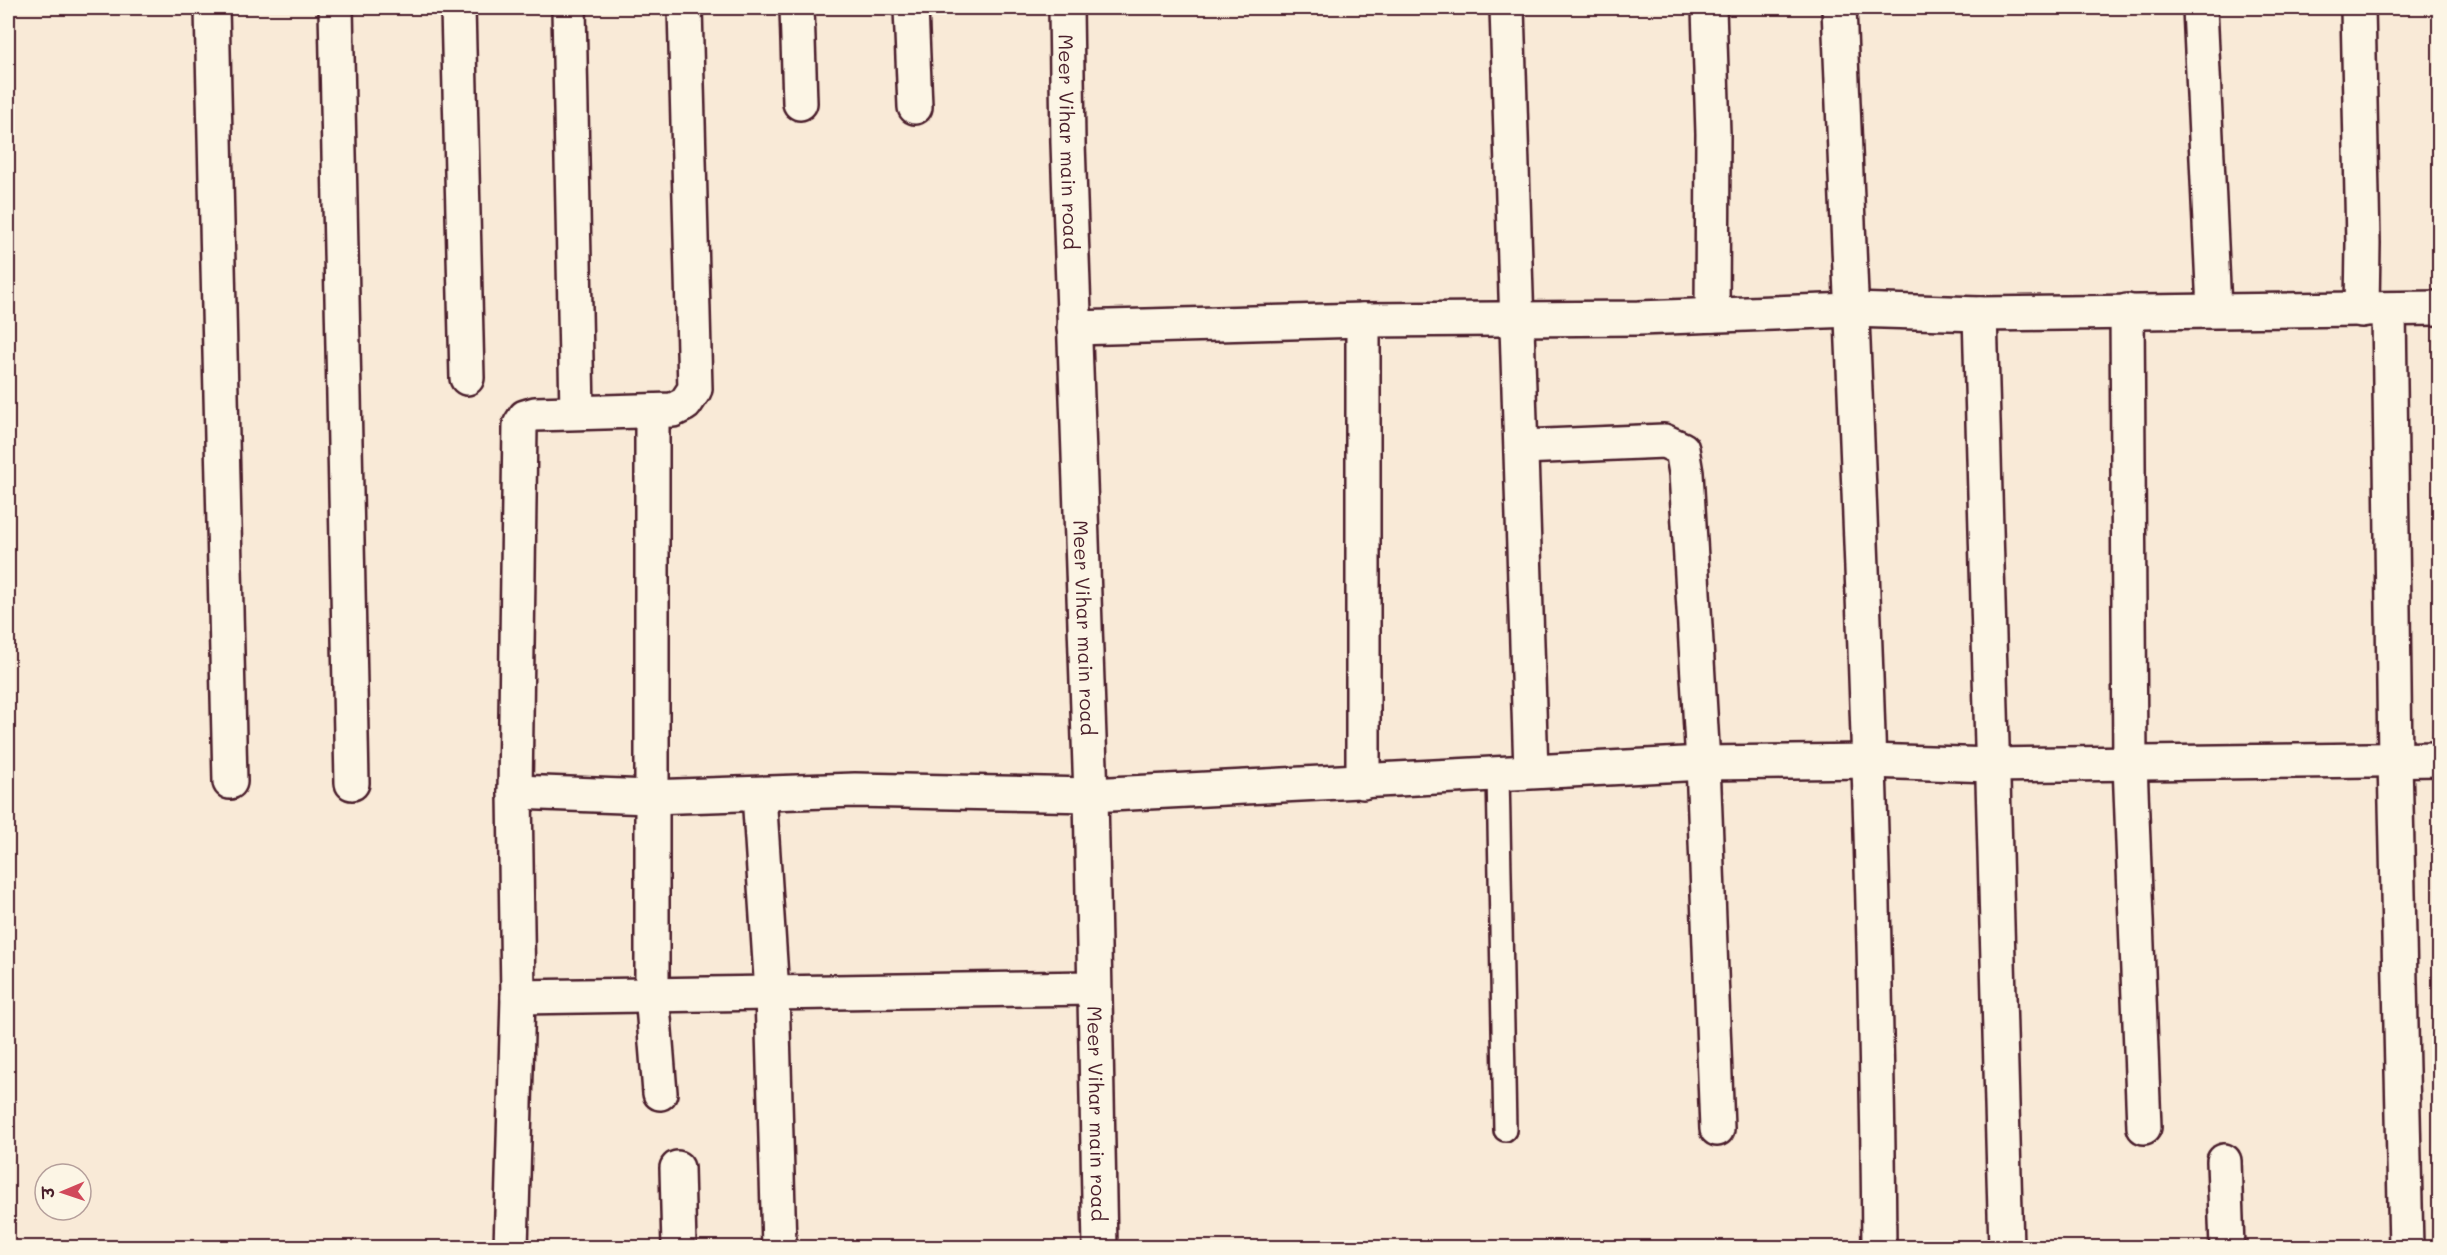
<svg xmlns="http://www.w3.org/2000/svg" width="2447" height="1255" font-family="Mali,'Playpen Sans Deva',sans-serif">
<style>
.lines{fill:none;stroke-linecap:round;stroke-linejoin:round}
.service-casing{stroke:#4a1f2b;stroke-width:26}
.minor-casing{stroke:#4a1f2b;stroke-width:38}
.service{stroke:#fcf5e5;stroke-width:21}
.minor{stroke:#fcf5e5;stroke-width:33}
.labels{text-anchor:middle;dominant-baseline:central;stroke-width:4.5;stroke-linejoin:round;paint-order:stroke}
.street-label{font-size:20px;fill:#4a1f2b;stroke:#fcf5e5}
</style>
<rect width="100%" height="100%" fill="#f9ead7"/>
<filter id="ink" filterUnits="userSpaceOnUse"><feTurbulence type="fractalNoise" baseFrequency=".0167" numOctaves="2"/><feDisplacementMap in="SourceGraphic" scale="12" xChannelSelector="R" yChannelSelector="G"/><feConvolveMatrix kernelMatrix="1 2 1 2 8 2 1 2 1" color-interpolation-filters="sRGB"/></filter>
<g filter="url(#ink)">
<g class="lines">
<defs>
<path id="service" d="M1498,774l7,356"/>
<g id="minor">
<path d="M212,8l18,774"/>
<path d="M336,8l16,775"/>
<path d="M458,8l9,370"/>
<path d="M569,8l8,404"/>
<path d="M797,8l3,95"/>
<path d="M911,8l4,99"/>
<path id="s1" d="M1066,8l2,135 23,652 9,453"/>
<path d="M1507,8l24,763"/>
<path d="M1709,8l4,126 -1,181"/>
<path d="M1839,8c17,413 37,826 40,1240"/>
<path d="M2200,8l14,301"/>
<path d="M2358,8l5,235 -1,67"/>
<path d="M2389,310l6,450 11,488"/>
<path d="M2127,311l3,453 14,363"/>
<path d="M1980,314l26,934"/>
<path d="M1074,328l289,-8 276,-2 213,-8 128,4 460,-6"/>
<path d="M652,411v582l8,100"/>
<path d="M1522,447l142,-6 18,8 4,24 17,290 14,366"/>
<path d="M1363,782v-462"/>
<path d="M515,792l135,5 205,-7 236,5 612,-32 166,-2 123,4 448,-6"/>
<path d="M759,794l13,199 7,254"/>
<path d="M518,997l575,-9"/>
<path d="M2224,1161l3,87"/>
<path d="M677,1168l2,80"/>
<path d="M511,1248l7,-251 -3,-205 5,-367 5,-8 10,-3 138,-4 12,-6 10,-15 -10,-381"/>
</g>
</defs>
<!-- service casing -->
<use href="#service" class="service-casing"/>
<!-- minor casing -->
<use href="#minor" class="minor-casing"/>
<!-- service -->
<use href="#service" class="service"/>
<!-- minor -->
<use href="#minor" class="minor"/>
</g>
</g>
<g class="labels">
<!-- street labels -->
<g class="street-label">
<text stroke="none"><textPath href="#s1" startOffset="134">Meer Vihar main road</textPath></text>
<text stroke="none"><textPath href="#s1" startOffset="620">Meer Vihar main road</textPath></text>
<text stroke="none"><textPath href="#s1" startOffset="1106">Meer Vihar main road</textPath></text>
</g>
</g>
<!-- margin -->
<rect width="2447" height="1255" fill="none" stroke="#fcf5e5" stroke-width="30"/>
<rect x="15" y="15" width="2417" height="1225" fill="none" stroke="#4a1f2b" stroke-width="2" filter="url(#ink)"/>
<!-- north arrow -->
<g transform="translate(63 1192) rotate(268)"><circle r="28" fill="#fcf5e5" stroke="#b59f9b" stroke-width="1.5"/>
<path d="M0-4.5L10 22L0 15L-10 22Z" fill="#d1495b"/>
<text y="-9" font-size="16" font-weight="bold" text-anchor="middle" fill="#4a1f2b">उ</text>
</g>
</svg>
